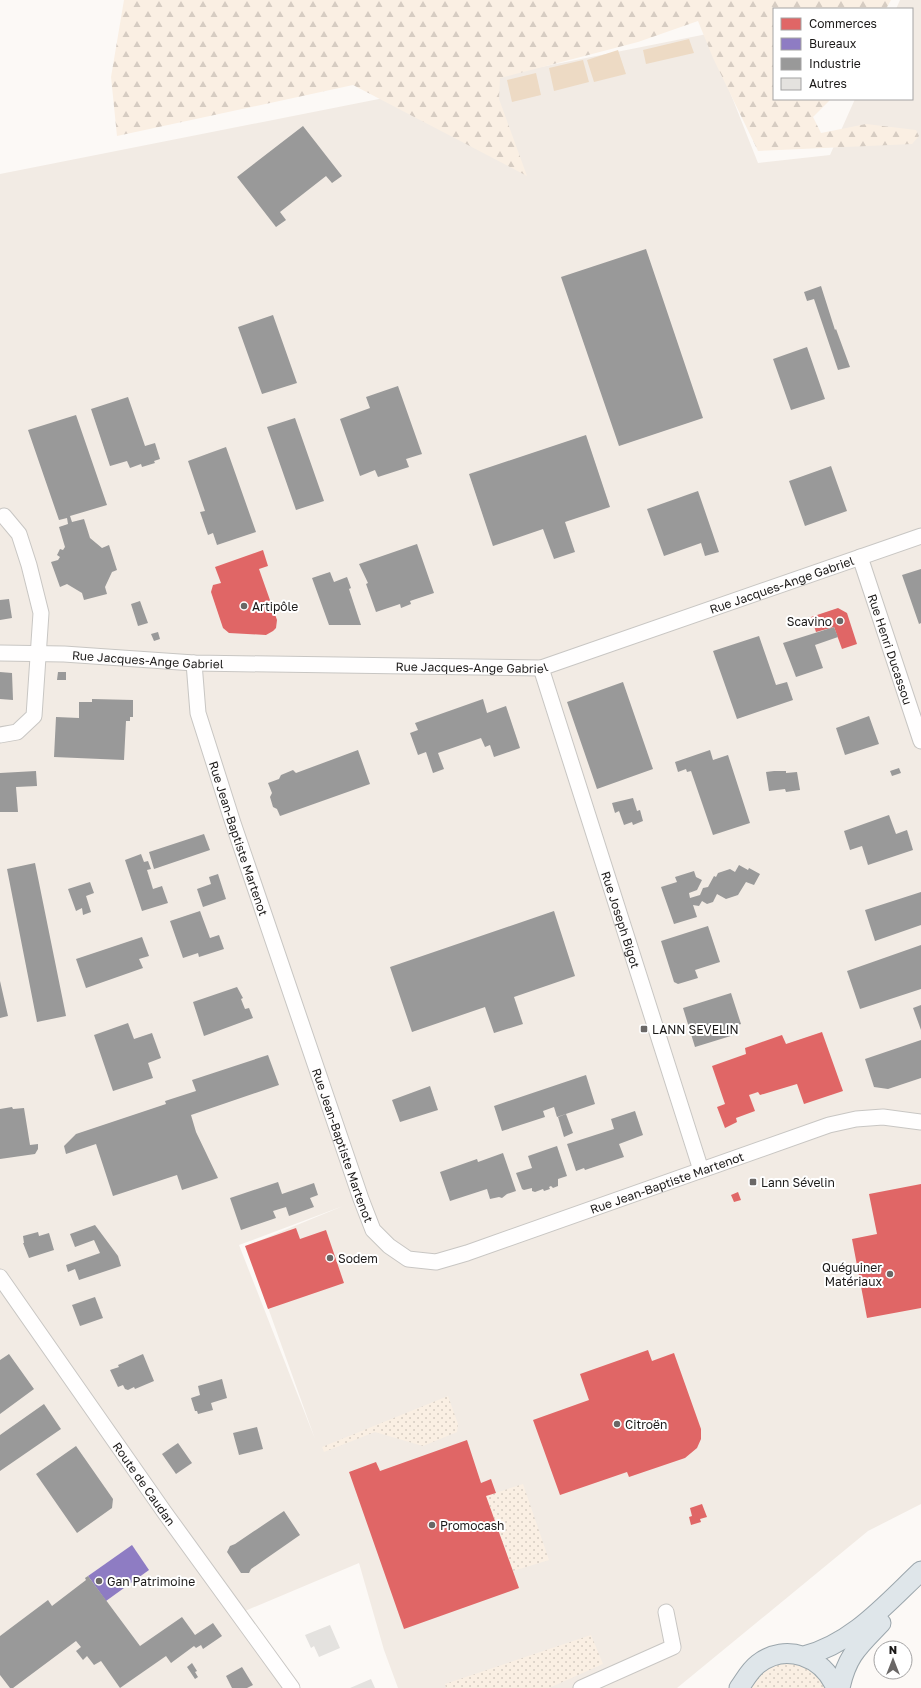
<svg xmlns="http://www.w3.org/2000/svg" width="921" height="1688" font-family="'Golos Text',sans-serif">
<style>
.built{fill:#f2ebe4;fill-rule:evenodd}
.grass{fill:url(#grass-dots)}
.forest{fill:url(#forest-firs)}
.water{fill:#eddac4}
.shops{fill:#e06666}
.offices{fill:#8e7cc3}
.industry{fill:#999}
.building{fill:#e4e2df}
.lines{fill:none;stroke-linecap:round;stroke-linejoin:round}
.minor-casing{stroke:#c8c6c3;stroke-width:17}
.major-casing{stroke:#9ba6ac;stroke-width:21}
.minor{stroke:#fffefe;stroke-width:15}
.major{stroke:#dfe6ea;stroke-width:19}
.poi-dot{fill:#6a6766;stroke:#fff;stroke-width:1.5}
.labels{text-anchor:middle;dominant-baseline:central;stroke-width:4;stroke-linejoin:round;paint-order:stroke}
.street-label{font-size:12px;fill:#1b1918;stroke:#fff}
.poi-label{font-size:12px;fill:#1b1918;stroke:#fff;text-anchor:start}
</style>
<defs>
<pattern id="grass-dots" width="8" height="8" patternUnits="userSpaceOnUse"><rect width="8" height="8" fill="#faefe3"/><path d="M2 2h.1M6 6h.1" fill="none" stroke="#d6ccc2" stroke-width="1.8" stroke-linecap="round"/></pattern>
<pattern id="forest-firs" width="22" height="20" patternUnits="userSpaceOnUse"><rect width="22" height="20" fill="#faefe3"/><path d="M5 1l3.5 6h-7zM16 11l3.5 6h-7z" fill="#d6ccc2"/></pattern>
</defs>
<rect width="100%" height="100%" fill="#fcf9f6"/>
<!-- built -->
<path class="built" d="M900,0h21v1504l-53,27 -191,157h-279l-14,-38 -25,-87 -114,48 47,77h-292v-1514l707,-140 51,129 72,-8 25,-56h57v-90h-16zM343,1206l-97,40 69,193 -76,-194z"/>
<!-- grass -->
<path class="grass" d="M448,1396l10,28 -1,8 -34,14 -48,-14 -51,20 -2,-5z
M523,1484l26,76 -36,11 -27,-75z
M591,1635l12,29 -54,24h-103l-1,-4z
M779,1664c20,-2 37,5 46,24h-74c6,-12 15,-19 28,-24z"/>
<!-- forest -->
<path class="forest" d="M124,0h767l-5,9h-112v90h57l-18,18 8,16 45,-9 50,6 3,6 -7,8 -154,7 -45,-93 -15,-37 -60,21 -138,36 -1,21 28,77 -174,-91 -236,51 -6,-59z"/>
<!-- water -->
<path class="water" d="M689,39l5,14 -48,11 -3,-14z
M618,50l8,24 -32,8 -7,-22z
M583,60l6,22 -35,9 -5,-23z
M536,73l5,22 -29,7 -5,-22z"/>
<!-- shops -->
<path class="shops" d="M263,550l5,16 -9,3 18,51 -1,8 -3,3 -7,4 -37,-2 -6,-5 -12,-36 2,-7 8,-2 -6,-16z
M838,608l9,5 10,31 -15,5 -8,-22 -18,5 -2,-6 -2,1 -1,-4 2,-1 -2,-5z
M822,1032l21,59 -39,13 -7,-20 -37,11 -2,-3 -9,3 6,16 -19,7 1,4 -12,6 -8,-21 8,-3 -13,-38 34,-12 -1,-6 37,-13 4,9z
M921,1184v124l-54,10 -15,-79 25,-5 -8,-40z
M738,1192l3,8 -7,2 -3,-7z
M296,1228l4,11 26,-9 18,53 -76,26 -23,-63z
M648,1350l4,11 22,-8 27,76v10l-4,9 -12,10 -56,19 -2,-5 -67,23 -27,-75 56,-20 -9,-26z
M467,1440l14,43 10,-4 5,14 -10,3 33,92 -115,41 -55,-157 27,-10 4,9z
M702,1504l5,13 -7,2 1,3 -10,3 -2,-8 3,-1 -2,-8z"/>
<!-- offices -->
<path class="offices" d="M132,1545l17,25 -43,31 -18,-25z"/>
<!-- industry -->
<path class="industry" d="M303,126l39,50 -10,7 -6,-7 -46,36 6,8 -10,7 -39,-50z
M646,249l57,169 -84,28 -58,-169z
M821,286l14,44 1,-1 14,38 -12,3 -24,-71 -7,2 -3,-9z
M273,315l24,68 -35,11 -24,-67z
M807,347l18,52 -34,11 -18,-51z
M398,386l24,68 -16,5 3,8 -31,10 -3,-7 -15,6 -20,-57 30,-11 -4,-11z
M128,397l17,49 10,-3 5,16 -6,2 1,2 -13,4 -1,-3 -11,4 -3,-7 -17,5 -19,-57z
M76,415l31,90 -37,11 2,6 12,-3 6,19 12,10 7,-3 8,25 -5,2 -7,15 2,7 -23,6 -2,-7 -15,-9 -7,3 -9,-25 7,-2 2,-3 -3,-2 3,-6 3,1 2,-3 -6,-20 9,-3 -1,-6 -8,2 -31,-90z
M295,418l29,83 -28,9 -29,-83z
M586,435l24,72 -45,15 10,30 -21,7 -11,-30 -50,17 -24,-72z
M226,447l30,85 -39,13 -4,-12 -5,2 -8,-23 5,-1 -17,-50z
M831,466l16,45 -42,15 -16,-45z
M698,491l21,61 -14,4 -4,-13 -37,13 -17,-47z
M417,544l17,49 -24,8 1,3 -10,4 -1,-4 -24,8 -10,-28 2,-1 -9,-19z
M921,569v54l-2,1 -17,-49z
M330,572l4,10 13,-5 4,11 -2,1 12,36h-32l-17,-47z
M9,599l3,19 -12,2v-20z
M140,601l8,22 -10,3 -7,-22z
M834,627l4,10 -23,8 8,23 -27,9 -13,-34z
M158,632l2,7 -6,2 -3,-7z
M759,636l17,49 11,-3 6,18 -56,19 -24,-68z
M0,672l12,1 1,27 -13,-1z
M58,672h8v8h-9z
M623,682l30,87 -56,20 -30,-87z
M92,699l41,1v17h-3v4h-4l-2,39 -70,-3 2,-40 23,1v-16h13z
M483,699l4,14 19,-7 14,42 -26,9 -4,-12 -5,2 -4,-9 -43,15 6,16 -11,4 -7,-21 -8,3 -8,-22 8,-3 -3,-7z
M869,716l10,28 -34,11 -9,-27z
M358,750l12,34 -90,32 -3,-7 -4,-2 -3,-10 2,-4 -4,-10 11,-4 2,-4 12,-5 3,3z
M710,750l3,10 15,-5 22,68 -37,12 -22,-64 -4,1 -1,-3 -8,3 -3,-10z
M899,768l2,5 -9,3 -2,-5z
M36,771l1,15 -21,1 2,25h-18v-39z
M774,771h12v2l11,-1 3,18 -14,2 -1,-3 -16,2 -3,-19z
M633,798l4,13 3,-1 3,11 -10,4 -1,-3 -8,3 -5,-14 -4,2 -3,-10z
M889,815l7,19 11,-4 6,20 -45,15 -6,-19 -12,4 -6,-19z
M204,834l6,16 -56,19 -5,-17z
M141,854l3,8 4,-1 3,8 -4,1 6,19 9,-3 6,17 -26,8 -17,-51z
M35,863l31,153 -29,6 -30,-153z
M739,865l9,5 1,-2 11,6 -6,11 -8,-3 -8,13 -12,4 -9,-5 -4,8 -6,2 -5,-3 -3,5 -6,-1 4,12 -23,7 -13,-37 16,-5 -2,-5 19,-6 2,6 6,3 -5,10 -8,3 1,5 10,-3 3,-7 5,-1 6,-11 2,1 2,-4 12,-4 5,3z
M218,874l8,25 -23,8 -6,-18 14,-5 -2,-7z
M90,882l4,11 -8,3 5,16 -8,3 -1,-7 -6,3 -8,-22z
M921,892v33l-46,16 -10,-31z
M200,911l10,27 9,-3 5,14 -25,8 -1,-4 -15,5 -13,-37z
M554,911l21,65 -61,21 9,27 -29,9 -9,-26 -73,25 -22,-65z
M708,926l12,36 -25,8 3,8 -20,6 -4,-2 -13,-41z
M142,937l7,19 -10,3 4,9 -57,20 -10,-29z
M921,945v44l-61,20 -13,-38z
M0,981l8,35 -8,2z
M237,987l6,11 -2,1 4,10 4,-1 4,10 -49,18 -11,-34z
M731,993l10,31 -9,3 2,8 -39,12 -12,-39z
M921,1005v25l-8,-22z
M128,1023l6,16 18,-6 9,25 -13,5 5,15 -40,13 -19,-56z
M921,1040v38l-33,11 -14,-2 -9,-28z
M268,1055l11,30 -88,30 5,17 22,46 -36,12 -5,-15 -64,21 -17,-52 -30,10 -2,-8 12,-12 90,-30 -1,-3 31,-10 -4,-11z
M586,1075l9,29 -38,13 -3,-10 -11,4 2,6 -43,14 -8,-25z
M430,1086l8,24 -38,12 -8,-22z
M12,1107l1,2 11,-1 6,37 8,-1v5l-3,5 -35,5v-50z
M635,1111l8,24 -24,9 5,13 -39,13 -1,-2 -8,3 -9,-27 47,-15 -3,-10z
M566,1114l7,19 -9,4 -6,-20z
M557,1146l10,30 -9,3v7l-5,2 -2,-2 -2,1 1,2 -6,2 -1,-2 -8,3 -3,-1v-3l-8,2 -2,-1 -6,-16 16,-5 -4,-12z
M503,1153l13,38 -9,3 -5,4 -3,-1 -9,2 -3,-10 -37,12 -10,-29 37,-13 1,3z
M278,1182l4,12 32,-11 4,12 -8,3 4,9 -25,9 -3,-9 -13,4 3,7 -35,12 -11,-32z
M95,1225l23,31 3,10 -42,14 -4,-11 -7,3 -2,-7 34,-12 -6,-13 -19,7 -5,-13z
M38,1232l1,4 10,-3 5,17 -25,8 -6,-15h1l-1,-7z
M95,1297l8,21 -23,8 -8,-21z
M9,1354l25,35 -34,25v-54z
M143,1354l11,27 -19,8 -1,-2 -6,3 -3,-1 -2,-4 -5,2 -8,-17 9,-3 -1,-2z
M222,1379l5,19 -16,5 2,7 -15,4 -1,-3h-2l-4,-13 9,-3 -2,-9z
M44,1404l17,25 -61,42v-36z
M257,1427l6,22 -24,6 -6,-22z
M178,1443l14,20 -16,11 -14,-20z
M76,1446l37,53 -1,9 -35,25 -41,-59z
M284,1511l16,24 -49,34 -2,4h-8l-14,-21 3,-6 5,-2z
M88,1576l52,70 42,-29 13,18 18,-12 9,13 -19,13 -2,-4 -5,3 -2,-2 -23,17 -5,-7 -46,32 -19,-27 -7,4 -7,-9 -4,4 -7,-9 5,-4 -5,-6 -63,47h-3l-10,-13v-39l48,-36 4,6 34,-26 -1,-2z
M192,1663l5,8 -2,1 3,5 -3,2 -8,-12z
M242,1667l11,18 -6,3h-15l-6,-12z"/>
<!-- building -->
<path class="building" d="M330,1625l10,23 -21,9 -5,-11 -3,2 -6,-13z
M371,1679l4,9h-25z"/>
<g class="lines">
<defs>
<g id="minor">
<path id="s1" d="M860,557l61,184"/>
<path id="s2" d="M0,653l64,1 130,9 347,5 380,-132"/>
<path id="s3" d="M194,663l4,50 35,110 128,376 12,31 16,16 19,13 28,3 31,-9 362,-128 27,-6 27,-2 38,5"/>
<path id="s4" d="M541,668l160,502"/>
<path d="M0,735l17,-3 17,-16 7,-103 -12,-48 -10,-31 -15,-18"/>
<path id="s5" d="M0,1277l165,236 127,175"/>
<path d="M581,1688l92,-41 -7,-35"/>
</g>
<path id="major" d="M804,1656c48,-12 82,-52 117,-85
M739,1688c6,-8 10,-17 19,-24 28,-22 65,-7 78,24
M840,1688c7,-33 19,-42 41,-65"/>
</defs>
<!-- minor casing -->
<use href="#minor" class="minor-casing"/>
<!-- major casing -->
<use href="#major" class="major-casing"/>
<!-- minor -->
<use href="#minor" class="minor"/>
<!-- major -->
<use href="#major" class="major"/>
</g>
<!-- markers -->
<g class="poi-dot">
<circle cx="244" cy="606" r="4"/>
<circle cx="840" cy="621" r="4"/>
<rect x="640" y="1025" width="8" height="8" rx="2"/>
<rect x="749" y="1178" width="8" height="8" rx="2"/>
<circle cx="330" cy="1258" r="4"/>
<circle cx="890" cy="1274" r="4"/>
<circle cx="617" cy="1424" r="4"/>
<circle cx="432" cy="1525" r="4"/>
<circle cx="99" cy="1581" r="4"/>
</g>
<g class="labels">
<!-- street labels -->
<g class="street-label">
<text stroke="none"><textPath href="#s2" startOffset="796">Rue Jacques-Ange Gabriel</textPath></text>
<text stroke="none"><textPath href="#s1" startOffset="97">Rue Henri Ducassou</textPath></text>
<text stroke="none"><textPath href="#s2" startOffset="148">Rue Jacques-Ange Gabriel</textPath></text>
<text stroke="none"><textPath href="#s2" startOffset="472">Rue Jacques-Ange Gabriel</textPath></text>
<text stroke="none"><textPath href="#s3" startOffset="182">Rue Jean-Baptiste Martenot</textPath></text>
<text stroke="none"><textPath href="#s4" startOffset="264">Rue Joseph Bigot</textPath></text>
<text stroke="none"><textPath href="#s3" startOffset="506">Rue Jean-Baptiste Martenot</textPath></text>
<text stroke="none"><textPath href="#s3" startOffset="914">Rue Jean-Baptiste Martenot</textPath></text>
<text stroke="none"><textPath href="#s5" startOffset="252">Route de Caudan</textPath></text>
</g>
<!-- poi labels -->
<g class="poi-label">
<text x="252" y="606">Artipôle</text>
<text x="832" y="621" text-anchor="end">Scavino</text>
<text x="652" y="1029">LANN SEVELIN</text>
<text x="761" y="1182">Lann Sévelin</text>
<text x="338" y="1258">Sodem</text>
<text x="882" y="1267" text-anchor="end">Quéguiner<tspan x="882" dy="14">Matériaux</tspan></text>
<text x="625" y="1424">Citroën</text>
<text x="440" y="1525">Promocash</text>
<text x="107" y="1581">Gan Patrimoine</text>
</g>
</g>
<!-- legend -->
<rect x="773" y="8" width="140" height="92" fill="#ffffff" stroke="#a4a3a3"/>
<rect x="781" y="18" width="20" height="12" fill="#e06666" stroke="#a4a3a3"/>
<text x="809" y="28" font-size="12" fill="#1b1918">Commerces</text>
<rect x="781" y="38" width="20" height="12" fill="#8e7cc3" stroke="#a4a3a3"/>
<text x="809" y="48" font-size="12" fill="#1b1918">Bureaux</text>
<rect x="781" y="58" width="20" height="12" fill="#999999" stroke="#a4a3a3"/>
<text x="809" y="68" font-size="12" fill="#1b1918">Industrie</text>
<rect x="781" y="78" width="20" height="12" fill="#e4e2df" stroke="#a4a3a3"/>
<text x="809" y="88" font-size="12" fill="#1b1918">Autres</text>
<!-- north arrow -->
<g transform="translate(893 1660)"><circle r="19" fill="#ffffff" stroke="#a4a3a3"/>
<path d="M0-3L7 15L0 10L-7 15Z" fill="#6a6766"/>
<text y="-6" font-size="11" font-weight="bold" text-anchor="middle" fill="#1b1918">N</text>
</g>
</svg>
